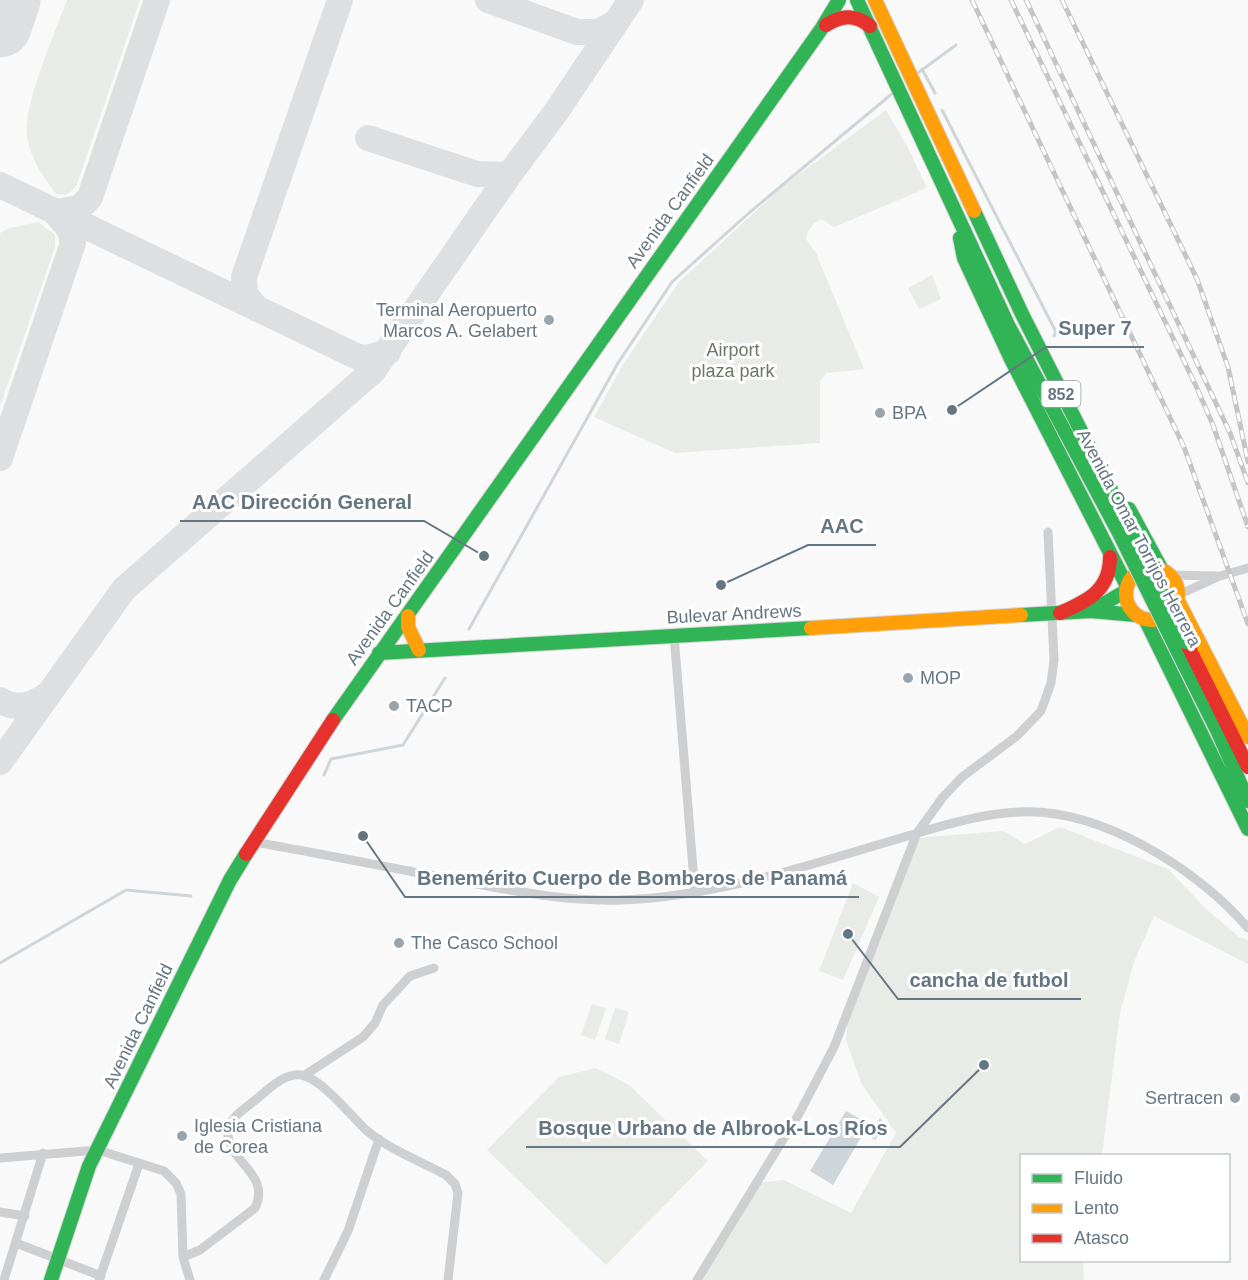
<svg xmlns="http://www.w3.org/2000/svg" width="1248" height="1280" font-family="Arial,sans-serif">
<style>
.green{fill:#e8ebe6}
.water{fill:#ced6d9}
.lines{fill:none;stroke-linecap:round;stroke-linejoin:round}
.stream{stroke:#ced6d9;stroke-width:3}
.taxiway{stroke:#dedfe0;stroke-width:26}
.runway{stroke:#dedfe0;stroke-width:63}
.fast-casing{stroke:#d5d6d7;stroke-width:16}
.slow-casing{stroke:#d5d6d7;stroke-width:16}
.jam-casing{stroke:#d5d6d7;stroke-width:16}
.street{stroke:#cecfd0;stroke-width:9}
.fast{stroke:#30b455;stroke-width:14}
.slow{stroke:#ff9f0a;stroke-width:14}
.jam{stroke:#e5322d;stroke-width:14}
.rail-casing{stroke:#c3c5c6;stroke-width:5}
.rail{stroke:#fff;stroke-width:3;stroke-dasharray:9;stroke-linecap:butt}
.fast-bridge-casing{stroke:#d5d6d7;stroke-width:16;stroke-linecap:butt}
.fast-bridge{stroke:#30b455;stroke-width:14}
.poi-dot{fill:#99a4ac;stroke:#fff;stroke-width:2}
.labels{text-anchor:middle;dominant-baseline:central;stroke-width:6;stroke-linejoin:round;paint-order:stroke}
.shield{fill:#fff;stroke:#939fa8;stroke-width:1.5}
.shield-label{font-size:16px;font-weight:bold;fill:#657683}
.street-label{font-size:18px;fill:#657683;stroke:#fff}
.poi-label{font-size:18px;fill:#657683;stroke:#fff;text-anchor:start}
.park-label{font-size:18px;fill:#687a64;stroke:#fff}
.leader{fill:none;stroke:#657683;stroke-width:2}
.callout-dot{fill:#657683;stroke:#fff;stroke-width:2}
.callout-label{font-size:20px;text-anchor:middle;font-weight:bold;fill:#657683;stroke:#fff;stroke-width:6;stroke-linejoin:round;paint-order:stroke}
</style>
<rect width="100%" height="100%" fill="#f9f9f9"/>
<!-- green -->
<path class="green" d="M67,0h73l-63,184c-5,9 -11,12 -21,10 -13,-17 -25,-35 -29,-57 -5,-30 29,-106 40,-137z
M886,110l22,38 19,40 -93,39 -13,-8c-9,5 -13,10 -15,20l10,14 48,116 -37,4 -7,7v63l-145,10 -81,-36 30,-54 55,-81 103,-95z
M38,222l17,13v12l-55,159v-173l10,-5z
M932,275l9,24 -22,10 -11,-21z
M1060,827l108,42 38,40 33,28 9,3v24l-94,-48 -20,46 -14,51 -18,142 -80,1v104l61,1 1,19h-386l58,-97 28,-3 67,33 45,-80 -35,-50 -15,-43 3,-32 66,-170 88,-7 22,13z
M853,883l26,14 -36,83 -24,-9z
M592,1004l14,4 -11,32 -14,-5z
M615,1008l14,4 -10,32 -14,-5z
M596,1068l33,17 79,76 -102,104 -119,-115 72,-73z"/>
<!-- water -->
<path class="water" d="M846,1111l23,13 -36,61 -23,-14z
M880,1118l6,7 -11,15 -6,-3z"/>
<g class="lines">
<!-- stream -->
<path class="stream" d="M922,69l13,24
M915,75l41,-30
M942,110l114,222 -2,4
M469,629l149,-266 54,-81 78,-70 144,-120
M324,775l7,-16 72,-14 42,-67
M0,963l126,-73 65,6"/>
<!-- taxiway -->
<path class="taxiway" d="M488,0l89,32h21l17,-9
M368,138l109,36 32,1
M0,185l358,172 8,1 22,-6
M54,212l26,-4 10,-11 67,-197
M257,309l-12,-15 -1,-17 96,-277
M0,458l73,-215 -3,-13 -15,-18
M0,700c16,11 33,5 47,-5
M0,762l124,-173 249,-218 136,-196 47,-63 75,-112"/>
<!-- runway -->
<path class="runway" d="M0,26l9,-26"/>
<defs>
<path id="fast" d="M857,0l151,325 111,208
M974,211l48,103 106,210
M960,238l4,20 47,101 116,227
M1129,509l33,61
M1091,611l35,-20
M1021,615l70,-4 45,4
M1145,619l103,210
M1175,646l42,84 31,71
M379,653l432,-25
M333,720l489,-692 17,-28
M51,1280l38,-114 141,-286 16,-26"/>
<path id="slow" d="M875,0l99,211
M1126 594a26 26 0 1 1 52 0a26 26 0 1 1-52 0Z
M1177,599l71,138
M408,616v11l11,23
M811,628l210,-13"/>
<path id="jam" d="M826,25c16,-10 29,-11 44,1
M1060,613c27,-12 50,-22 50,-56
M1186,642l62,125
M246,854l87,-134"/>
</defs>
<!-- fast casing -->
<use href="#fast" class="fast-casing"/>
<!-- slow casing -->
<use href="#slow" class="slow-casing"/>
<!-- jam casing -->
<use href="#jam" class="jam-casing"/>
<!-- street -->
<path class="street" d="M1170,575l48,1
M1178,595l42,-19 28,-8
M674,635l21,258
M254,842c67,12 134,25 201,38 55,10 110,22 166,20 88,-3 173,-30 256,-55 46,-13 95,-31 143,-33 80,-4 178,57 228,116
M305,1075l58,-38 12,-14 8,-18 27,-29 24,-8
M0,1158l98,-8 66,21 12,12 5,11 2,63 7,23
M0,1212l25,4
M16,1243l85,33
M183,1257l17,-7 55,-42c16,-33 -24,-44 -27,-73 -1,-16 15,-25 26,-34 13,-10 29,-28 47,-26 19,2 50,41 65,55 22,19 54,31 80,45l9,9 3,9 -10,87
M4,1280l39,-127
M99,1280l40,-116
M324,1280l24,-49 31,-92
M697,1280l103,-168 34,-65 83,-214 26,-36 19,-20 55,-41 24,-25 10,-28 3,-23 -6,-128"/>
<!-- fast -->
<use href="#fast" class="fast"/>
<!-- slow -->
<use href="#slow" class="slow"/>
<!-- jam -->
<use href="#jam" class="jam"/>
<defs>
<path id="rail" d="M972,0l212,447 64,177
M1011,0l185,386 17,39 35,102
M1026,0l204,433 18,50
M1062,0l135,279 31,88 20,95"/>
</defs>
<!-- rail casing -->
<use href="#rail" class="rail-casing"/>
<!-- rail -->
<use href="#rail" class="rail"/>
<defs>
<path id="fast-bridge" d="M1128,524l58,118
M1119,533l56,113"/>
</defs>
<!-- fast-bridge casing -->
<use href="#fast-bridge" class="fast-bridge-casing"/>
<!-- fast-bridge -->
<use href="#fast-bridge" class="fast-bridge"/>
</g>
<!-- markers -->
<g class="poi-dot">
<circle cx="549" cy="320" r="6"/>
<circle cx="880" cy="413" r="6"/>
<circle cx="908" cy="678" r="6"/>
<circle cx="394" cy="706" r="6"/>
<circle cx="399" cy="943" r="6"/>
<circle cx="1235" cy="1098" r="6"/>
<circle cx="182" cy="1136" r="6"/>
</g>
<g class="labels">
<!-- shield labels -->
<rect class="shield" x="1041.5" y="381" width="39" height="26" rx="4.5"/>
<g class="shield-label">
<text x="1061" y="394">852</text>
</g>
<!-- street labels -->
<g class="street-label">
<text transform="translate(670 211) rotate(-54)">Avenida Canfield</text>
<text transform="translate(1139 538) rotate(62)">Avenida Omar Torrijos Herrera</text>
<text transform="translate(390 608) rotate(-54)">Avenida Canfield</text>
<text transform="translate(734 614) rotate(-3)">Bulevar Andrews</text>
<text transform="translate(138 1026) rotate(-64)">Avenida Canfield</text>
</g>
<!-- poi labels -->
<g class="poi-label">
<text x="537" y="310" text-anchor="end">Terminal Aeropuerto<tspan x="537" dy="21">Marcos A. Gelabert</tspan></text>
<text x="892" y="413">BPA</text>
<text x="920" y="678">MOP</text>
<text x="406" y="706">TACP</text>
<text x="411" y="943">The Casco School</text>
<text x="1223" y="1098" text-anchor="end">Sertracen</text>
<text x="194" y="1126">Iglesia Cristiana<tspan x="194" dy="21">de Corea</tspan></text>
</g>
<!-- park labels -->
<g class="park-label">
<text x="733" y="350">Airport<tspan x="733" dy="21">plaza park</tspan></text>
</g>
</g>
<!-- callouts -->
<path class="leader" d="M952 410L1046 347H1144M484 556L424 521H180M721 585L808 545H876M363 836L405 897H859M848 934L898 999H1081M984 1065L900 1147H526"/>
<g class="callout-dot">
<circle cx="952" cy="410" r="6"/>
<circle cx="484" cy="556" r="6"/>
<circle cx="721" cy="585" r="6"/>
<circle cx="363" cy="836" r="6"/>
<circle cx="848" cy="934" r="6"/>
<circle cx="984" cy="1065" r="6"/>
</g>
<g class="callout-label">
<text x="1095" y="335">Super 7</text>
<text x="302" y="509">AAC Dirección General</text>
<text x="842" y="533">AAC</text>
<text x="632" y="885">Benemérito Cuerpo de Bomberos de Panamá</text>
<text x="989" y="987">cancha de futbol</text>
<text x="713" y="1135">Bosque Urbano de Albrook-Los Ríos</text>
</g>
<!-- legend -->
<rect x="1020" y="1154" width="210" height="108" fill="#ffffff" stroke="#c1c8cd" stroke-width="1.5"/>
<rect x="1032" y="1174" width="30" height="9" fill="#30b455" stroke="#c1c8cd" stroke-width="1.5"/>
<text x="1074" y="1184" font-size="18" fill="#657683">Fluido</text>
<rect x="1032" y="1204" width="30" height="9" fill="#ff9f0a" stroke="#c1c8cd" stroke-width="1.5"/>
<text x="1074" y="1214" font-size="18" fill="#657683">Lento</text>
<rect x="1032" y="1234" width="30" height="9" fill="#e5322d" stroke="#c1c8cd" stroke-width="1.5"/>
<text x="1074" y="1244" font-size="18" fill="#657683">Atasco</text>
</svg>
